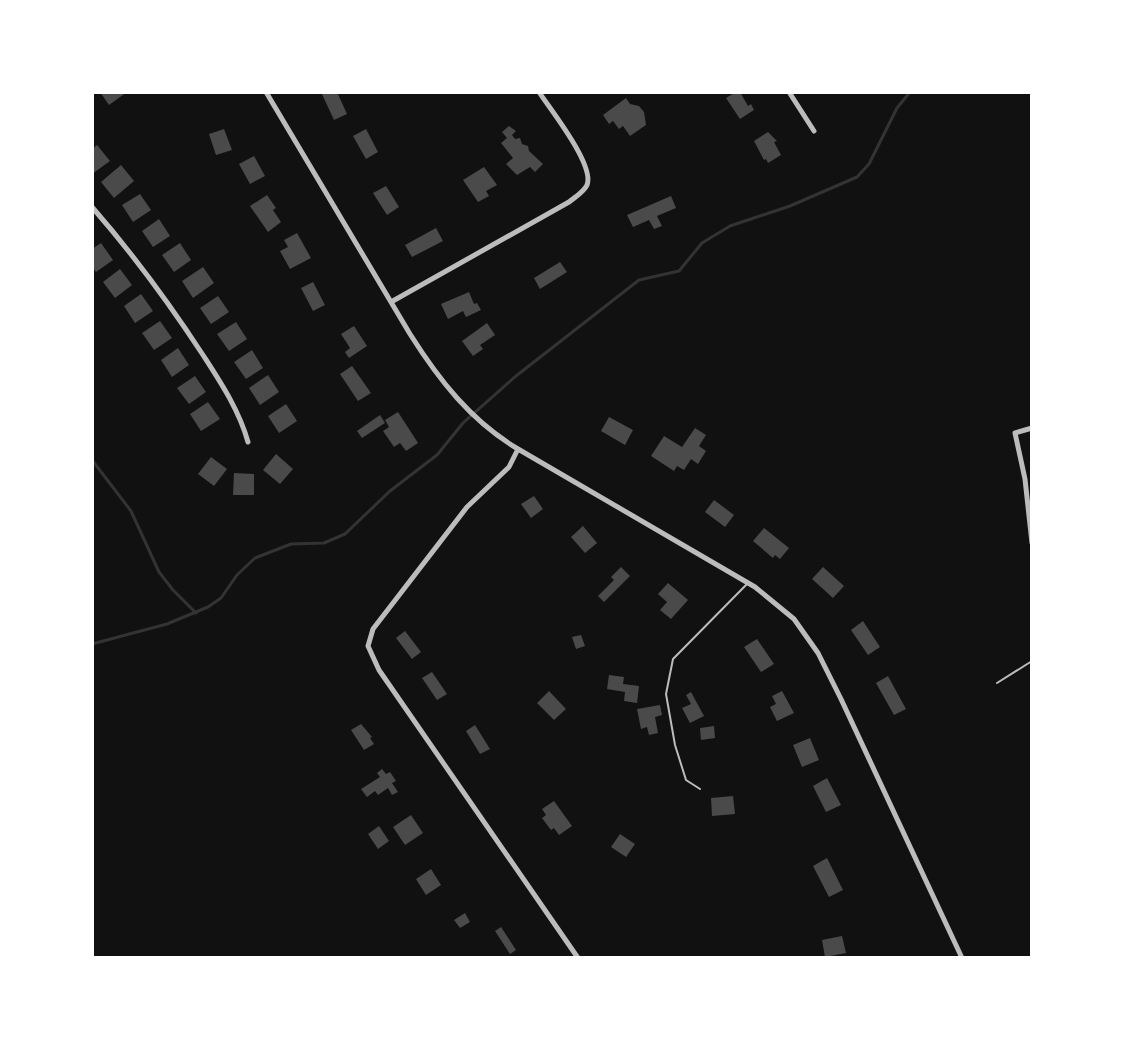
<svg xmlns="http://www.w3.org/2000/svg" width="1124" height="1050" font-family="Lora,serif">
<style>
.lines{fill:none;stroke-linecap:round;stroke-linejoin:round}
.stream{stroke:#333;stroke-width:3}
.building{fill:#4a4a4a}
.service{stroke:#bcbcbc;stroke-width:2}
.minor{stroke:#bcbcbc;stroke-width:5}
</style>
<rect width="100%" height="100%" fill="#111"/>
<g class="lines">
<!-- stream -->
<path class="stream" d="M92,460l39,51 28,61 14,18 23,23
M92,644l75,-20 41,-17 13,-9 16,-23 18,-17 36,-14 33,-1 21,-9 45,-43 47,-36 26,-32 53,-47 123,-96 40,-9 23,-28 28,-17 60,-20 67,-29 12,-13 28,-56 13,-16"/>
</g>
<!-- building -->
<path class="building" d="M100,92h27l-18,13z
M321,92h16l10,22 -13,6z
M736,92h4l8,14 3,-2 3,6 -14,9 -14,-21z
M626,98l4,6 9,2 5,6 2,13 -16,11 -7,-10 -4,3 -6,-8 -4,3 -6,-9z
M509,126l7,5 -4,4 3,4 5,-1 2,6 6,2 1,5 14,13 -8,8 -5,-5 -13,8 -11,-11 7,-6 -12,-15 6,-5 -5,-6z
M224,129l8,21 -16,5 -7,-21z
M366,129l12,23 -12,7 -13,-23z
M768,132l9,9 -3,1 7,13 -13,8 -2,-4 -2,1 -10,-19z
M97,145l13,16 -18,13v-25z
M254,156l11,20 -15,8 -11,-20z
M121,165l13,16 -20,17 -13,-16z
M484,167l13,18 -11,6 3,5 -11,6 -15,-22z
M386,186l13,21 -12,8 -14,-22z
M140,194l11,16 -18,12 -11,-17z
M267,195l9,13 -3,2 8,12 -13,10 -18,-26z
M671,196l5,12 -19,8 5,10 -8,3 -5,-9 -16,7 -6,-12z
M159,219l11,17 -17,11 -11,-16z
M436,228l7,13 -31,16 -7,-12z
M297,233l14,25 -21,11 -10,-18 8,-4 -4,-7z
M101,243l12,17 -17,12 -4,-5v-18z
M180,243l11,17 -17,12 -12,-17z
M560,262l7,10 -27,17 -6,-11z
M203,267l11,16 -21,15 -11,-17z
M120,269l12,16 -17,13 -12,-16z
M313,282l12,23 -12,6 -12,-23z
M469,292l5,12 3,-1 4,7 -15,7 -3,-6 -15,8 -7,-15z
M141,294l12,17 -18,12 -11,-17z
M218,296l11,16 -18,12 -11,-16z
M160,321l12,17 -18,12 -12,-17z
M236,322l11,17 -18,12 -12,-17z
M487,323l8,12 -15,10 3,4 -10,7 -11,-15z
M354,326l13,20 -18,12 -4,-6 5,-4 -9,-14z
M178,348l11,17 -17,12 -11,-17z
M252,350l11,18 -17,11 -12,-17z
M352,366l19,27 -13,8 -18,-27z
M268,375l11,17 -19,13 -11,-17z
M195,376l11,16 -17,12 -12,-16z
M208,402l12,17 -19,12 -11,-17z
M286,404l11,17 -18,12 -11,-17z
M398,412l20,31 -12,8 -6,-8 -6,4 -11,-16 6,-4 -4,-7z
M380,415l5,8 -23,15 -5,-7z
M609,417l24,13 -8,15 -24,-14z
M695,428l11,7 -7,11 7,5 -8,13 -7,-5 -7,11 -7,-4 -3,5 -23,-15 13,-20 18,11z
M276,454l17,15 -13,15 -17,-14z
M211,457l16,12 -13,17 -16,-12z
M234,473l20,1v21h-21z
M534,496l9,13 -12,9 -10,-14z
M714,500l20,15 -9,12 -20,-15z
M583,526l14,17 -12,10 -14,-16z
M764,528l25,20 -9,11 -5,-4 -2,3 -20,-17z
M621,567l9,9 -26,26 -6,-6 16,-16 -3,-3z
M823,567l21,19 -11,12 -21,-19z
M668,583l20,17 -17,19 -11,-9 7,-8 -9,-8z
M863,621l17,26 -12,8 -17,-25z
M405,631l16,21 -9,7 -16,-21z
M581,635l4,11 -9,3 -4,-12z
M757,639l17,25 -13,8 -17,-25z
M432,672l15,22 -10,6 -15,-22z
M609,675l15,2 -1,7 16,2 -2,17 -13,-2 1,-9 -18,-3z
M888,676l18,33 -12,6 -18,-32z
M549,691l17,18 -12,11 -17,-17z
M782,691l12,22 -17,8 -7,-14 6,-3 -4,-8z
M691,692l13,24 -14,7 -8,-15 9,-4 -5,-9z
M660,705l2,10 -7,2 3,16 -9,2 -2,-8 -6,2 -4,-20z
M361,724l11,13 -2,1 4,6 -10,6 -13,-20z
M475,725l15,24 -10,5 -14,-23z
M714,726l1,12 -14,2 -1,-12z
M810,738l9,22 -17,7 -9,-22z
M382,769l4,5 4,-2 6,9 -4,2 6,9 -6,3 -4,-7 -10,7 -3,-4 -8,6 -6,-8 19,-12 -3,-4z
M827,778l14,27 -15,7 -13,-26z
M733,796l2,18 -23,2 -1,-18z
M554,801l18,25 -13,9 -5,-7 -3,2 -9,-12 4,-3 -4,-6z
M411,815l12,18 -18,12 -12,-18z
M379,826l10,15 -11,8 -10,-15z
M620,834l15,10 -9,13 -15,-10z
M827,858l16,32 -14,7 -16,-31z
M431,869l10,16 -15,10 -10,-16z
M465,913l5,9 -10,6 -6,-8z
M501,927l15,23 -6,4 -15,-23z
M842,936l4,17 -21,4 -3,-17z"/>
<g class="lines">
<!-- service -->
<path class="service" d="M997,683l35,-22
M700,789l-14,-9 -11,-35 -9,-51 7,-35 74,-75"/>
<!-- minor -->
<path class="minor" d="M266,92l144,242c29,46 61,87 108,115l237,138 39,32 24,34 23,46 121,259
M789,92l25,39
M92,207c41,47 77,96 111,148 18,28 36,55 45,87
M391,302l178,-100c6,-5 15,-10 18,-17 8,-20 -37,-76 -48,-93
M1032,428l-17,5 10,46 7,64
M518,449l-9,18 -42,40 -94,122 -5,17 11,24 199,288"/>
</g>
<!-- border -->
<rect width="1124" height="1050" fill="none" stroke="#ffffff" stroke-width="188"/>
</svg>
